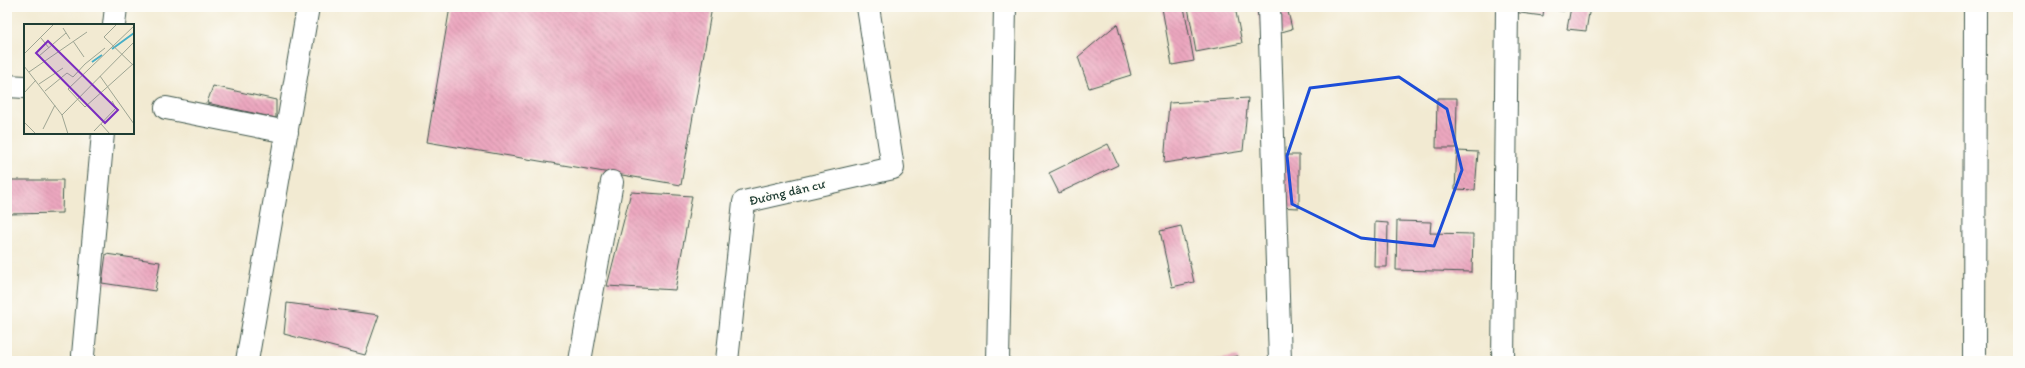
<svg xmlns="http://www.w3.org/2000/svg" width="2025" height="368" font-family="Itim,sans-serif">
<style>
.building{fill:url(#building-back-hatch)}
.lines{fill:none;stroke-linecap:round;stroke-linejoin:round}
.minor-casing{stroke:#3f574c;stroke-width:24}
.minor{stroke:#fff;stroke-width:22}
.marked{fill:none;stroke:#1d4ed8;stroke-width:3;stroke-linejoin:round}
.labels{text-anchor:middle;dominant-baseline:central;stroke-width:3.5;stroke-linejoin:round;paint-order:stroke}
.street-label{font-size:13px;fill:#1f3d34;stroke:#fdfcf7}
.inset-river{fill:none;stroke:#48afc7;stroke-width:2}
.inset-road{fill:none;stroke:#9ea593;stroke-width:1}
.view{fill:#7b2cbf;fill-opacity:0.15;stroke:#7b2cbf;stroke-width:2}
.inset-edge{fill:none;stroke:#1f3d34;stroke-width:2}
</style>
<defs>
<pattern id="building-back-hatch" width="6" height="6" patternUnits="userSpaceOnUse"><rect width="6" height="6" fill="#eca7bf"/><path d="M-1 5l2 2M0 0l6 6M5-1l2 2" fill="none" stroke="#bf899c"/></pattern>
</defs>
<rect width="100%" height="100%" fill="#fdfcf7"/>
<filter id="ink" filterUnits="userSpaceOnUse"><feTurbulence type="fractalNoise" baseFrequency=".025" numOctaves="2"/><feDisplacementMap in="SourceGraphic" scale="8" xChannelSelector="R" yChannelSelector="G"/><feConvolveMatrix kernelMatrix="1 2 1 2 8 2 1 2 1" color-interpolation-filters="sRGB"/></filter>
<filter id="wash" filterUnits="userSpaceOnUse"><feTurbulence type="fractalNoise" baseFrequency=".012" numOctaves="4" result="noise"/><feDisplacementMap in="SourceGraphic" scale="16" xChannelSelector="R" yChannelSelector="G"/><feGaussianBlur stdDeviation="0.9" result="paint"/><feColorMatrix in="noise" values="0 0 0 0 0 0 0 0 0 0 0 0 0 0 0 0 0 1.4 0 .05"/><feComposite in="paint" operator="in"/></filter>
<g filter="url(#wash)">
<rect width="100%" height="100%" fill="#f2ead2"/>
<g id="blocks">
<!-- building -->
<path class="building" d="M450,7h262l-31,178 -254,-43z
M1168,7h16l10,54 -22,4 -10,-57z
M1188,7h47l7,36 -46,9z
M1256,7h31l5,22 -28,8z
M1514,7h30l-1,9 -30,-4z
M1550,7h15l-1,4 -14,-1z
M1571,7h19l-4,24 -19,-2z
M1117,24l14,51 -42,13 -11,-31z
M213,86l63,14v18l-69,-15z
M1248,98l-5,53 -79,12 5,-60z
M1437,98h20l-1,50h-20z
M1108,144l10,21 -59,28 -10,-20z
M1457,151l21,1 -3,38 -20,-1z
M1275,155h24v53l-24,-1z
M8,180h55l-1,33 -54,1z
M631,192l61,4 -17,94 -68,-4z
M1397,221l34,1 -1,11 43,1 -1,38 -76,-2z
M1375,222l13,1 -1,44h-13z
M1181,226l13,56 -22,5 -12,-56z
M106,254l54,8 -5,29 -53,-8z
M287,303l92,12 -14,40 -81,-21z
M1238,356l1,5h-23l-1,-1z"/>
</g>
</g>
<g filter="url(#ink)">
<use href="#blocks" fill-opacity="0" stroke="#3f574c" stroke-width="1"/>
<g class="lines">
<defs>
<path id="minor" d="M1269,7l11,354
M114,25l2,-18
M7,86l18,1
M166,108l121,24
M83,355l20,-222
M247,361l61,-354
M580,361l32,-179
M727,361l17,-159 149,-34 -25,-161
M998,361l7,-354
M1503,361l4,-354
M1974,361l1,-354"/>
</defs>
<!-- minor casing -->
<use href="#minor" class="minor-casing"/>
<!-- minor -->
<use href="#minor" class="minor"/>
</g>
</g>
<!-- marked area -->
<path class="marked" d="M1399,77l48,32 15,61 -28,76 -73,-8 -69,-34 -5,-48 23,-68z"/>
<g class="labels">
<!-- street labels -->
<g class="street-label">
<text transform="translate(787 192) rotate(-13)">Đường dân cư</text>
</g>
</g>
<!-- overview -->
<g transform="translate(24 24)">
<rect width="110" height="110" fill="#f2ead2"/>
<path class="inset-river" d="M88,25l22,-16M68,38l10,-7"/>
<path class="inset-road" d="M93,0l-13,13 30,29M110,2l-66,63 17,18 49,-44M39,4l7,11M17,14l8,10M49,17l11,16M0,30l30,-30M15,32l27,-23M0,42l38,49 6,19M5,48l58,-40M76,52l34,48M15,60l24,-16M21,67l22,-18 6,4 12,-13 20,-16M0,69l12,-13M38,91l72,-73M0,98l12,12M77,100l9,10M19,105l12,-24M70,107l22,-23 -4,-7"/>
<path class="view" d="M24,17l70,69 -13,13 -69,-70z"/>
<rect width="110" height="110" class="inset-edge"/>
</g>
<!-- margin -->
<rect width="2025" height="368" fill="none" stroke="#fdfcf7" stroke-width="24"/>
</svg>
